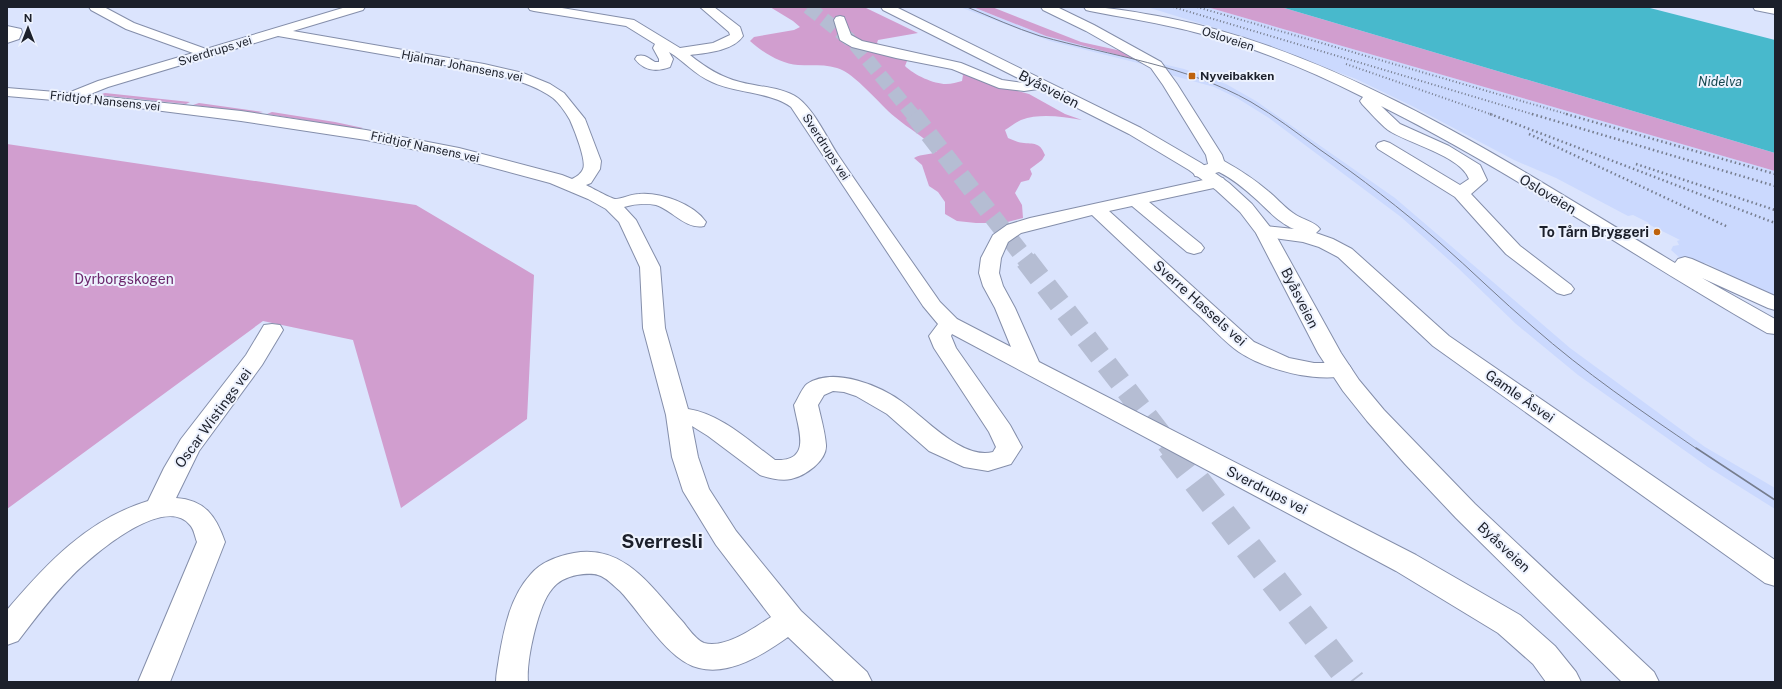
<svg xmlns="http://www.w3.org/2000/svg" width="1782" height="689" font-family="'Public Sans',sans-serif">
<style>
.built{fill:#cbd9fe}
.green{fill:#d19ecf}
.water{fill:#48b9cc}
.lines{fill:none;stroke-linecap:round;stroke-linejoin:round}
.highway-tunnel-far3{stroke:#b5bdd3;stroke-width:14;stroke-dasharray:14 6;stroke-linecap:butt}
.highway-tunnel-far2{stroke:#b5bdd3;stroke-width:18;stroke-dasharray:18 8;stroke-linecap:butt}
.highway-tunnel-far1{stroke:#b5bdd3;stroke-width:22;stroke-dasharray:22 11;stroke-linecap:butt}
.highway-tunnel{stroke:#b5bdd3;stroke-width:28;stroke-dasharray:28 14;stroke-linecap:butt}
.minor-casing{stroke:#848eaa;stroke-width:2}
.major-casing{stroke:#848eaa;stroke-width:2}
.minor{fill:#fff;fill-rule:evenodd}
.major{fill:#fff;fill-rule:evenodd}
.tram-far1{stroke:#767d8e;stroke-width:1}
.tram{stroke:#767d8e;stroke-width:1.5}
.rail-far1{stroke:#767d8e;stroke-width:2;stroke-dasharray:1 2.5;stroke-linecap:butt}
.rail{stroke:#767d8e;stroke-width:2.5;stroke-dasharray:1.5 3;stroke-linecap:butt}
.poi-dot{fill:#be620c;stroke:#edf2fe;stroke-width:1.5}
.labels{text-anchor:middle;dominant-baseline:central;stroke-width:4;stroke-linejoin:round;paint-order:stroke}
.far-street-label{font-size:12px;fill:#1c202b;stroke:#edf2fe}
.far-poi-label{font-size:12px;font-weight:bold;fill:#1c202b;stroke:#edf2fe;text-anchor:start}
.far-water-label{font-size:13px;font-style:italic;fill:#15474f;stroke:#edf2fe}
.street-label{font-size:14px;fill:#1c202b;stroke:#edf2fe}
.poi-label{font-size:14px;font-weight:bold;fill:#1c202b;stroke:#edf2fe;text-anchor:end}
.park-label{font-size:14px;fill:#6c276d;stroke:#edf2fe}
.near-quarter-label{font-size:19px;font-weight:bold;fill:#1c202b;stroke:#edf2fe}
</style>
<rect width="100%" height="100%" fill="#dbe4fd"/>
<!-- built -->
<path class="built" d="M960,7h13l73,29 138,33 42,15 30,17 139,97 175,150 135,99 70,41v21l-67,-42 -130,-92 -62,-51 -58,-56 -57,-51 -132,-99 -32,-20 -23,-11 -43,-12 -5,-5 -116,-29z
M1147,7h60l568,164v127l-69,-35h-8l-18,-5 -9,-8 2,-4 6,-1 -2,-4 3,-1 -32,-16 1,-1 -16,-8 -5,1 -72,-38 -42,-18 -102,-54 -56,-27 -112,-42z"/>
<!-- green -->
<path class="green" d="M770,7h94l54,26 -40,7 -1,3 5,5 23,11 2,2 -2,5c9,9 29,18 41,18 6,0 11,-2 16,-3l1,-6 -7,-4 3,-2 36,16 34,9 36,20 17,6c-20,-3 -41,-7 -61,0 -5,2 -11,7 -16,10l3,8c5,2 11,5 16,5 12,1 16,0 21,12l-3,5 -12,9 2,5 -3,6 -8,2 -6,11 7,12 1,13 -19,5h-28l-19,-2 -12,-7v-12l-7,-10 -9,-6 -7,-21 -8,-7c8,-5 16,-2 23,-7 -12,-14 -28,-22 -42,-34 -15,-12 -40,-44 -58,-49 -13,-4 -26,-2 -39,-3 -17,-1 -36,-13 -48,-24l4,-4 40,-7 6,-3 -7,-6z
M973,7h19l89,35 45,10 23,11 -103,-27z
M1207,7h74l494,146v18z
M105,93l85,9 -4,2 -87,-9z
M199,103l64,9 -5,1 -65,-8z
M272,112l63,10 28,6 -3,1 -93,-15z
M7,144l409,61 118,70 -7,144 -126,89 -48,-168 -90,-19 -256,188z"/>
<!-- water -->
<path class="water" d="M1281,7h365l129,33v113z"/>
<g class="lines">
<!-- highway-tunnel-far3 -->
<path class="highway-tunnel-far3" d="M808,7l45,35 60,73"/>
<!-- highway-tunnel-far2 -->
<path class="highway-tunnel-far2" d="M913,114l114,147"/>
<!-- highway-tunnel-far1 -->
<path class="highway-tunnel-far1" d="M1026,260l146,189"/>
<!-- highway-tunnel -->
<path class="highway-tunnel" d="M1171,448l181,234"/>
<defs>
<path id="minor" d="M89,7h15l30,16 72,26 140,-42h19l-2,3 -70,21 191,33 39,9 27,11 14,9 21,26 16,42 -1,8 -9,14 -5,2c6,3 24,13 29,14 7,0 16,-5 24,-5 21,-2 55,10 67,28l-2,4c-18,4 -32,-16 -48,-21 -10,-2 -22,-1 -32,2l12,13 24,47 5,61 23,81c33,5 61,32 87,51 38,2 23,-31 19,-55 4,-6 8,-17 13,-21 27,-18 75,2 98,20 22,16 58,56 88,48l3,-5 -7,-15 -55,-84 -5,-12 9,-12 -15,-18 -132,-199c-20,-15 -56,-14 -79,-25 -17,-7 -28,-21 -43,-30l4,7 -3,8c-13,5 -26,4 -35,-8l2,-3c8,-2 11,2 18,6h4v-3l-6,-11 2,-4 -29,-18 -92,-15 -4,-1 -2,-3h28l78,13 46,28 33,-5 17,-8 -1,-3 -29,-25h14l26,20 3,9c-10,15 -37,17 -53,19 15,12 30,22 50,27 18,5 42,5 58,16 16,12 29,40 40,57 33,49 68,98 102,147l17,17 54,28 -16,-39 -12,-22 -4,-13 2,-15 12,-23 14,-10 23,-7 187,-41 6,1 3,4 -3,4 -74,16 52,42 3,4 -3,4 -7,2 -7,-2 -55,-46 -23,5 145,131 35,16 25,5h27l8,2 3,5 -3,5c-32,8 -83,-5 -110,-23 -14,-9 -32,-30 -45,-41 -34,-32 -68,-64 -102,-96l-71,18 -13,9 -7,16 -2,15 4,13 12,22 24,54 377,193 104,60 35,31 21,26 5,10h-35l-13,-18 -35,-31 -102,-62 -444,-237 -1,2 5,12 54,77 12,22 -11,17 -23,7 -24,-4 -35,-16 -42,-37 -31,-18 -12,-4 -11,-1 -9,4 -6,10c3,13 7,27 8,40 1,16 -21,31 -35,34 -10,2 -22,-1 -31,-4l-52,-39 -16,-10 6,31 11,32 27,42 65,80 66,61 5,10h-37l-47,-45c-24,17 -58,39 -89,31 -31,-7 -57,-54 -79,-77 -6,-5 -14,-14 -22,-16 -6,-2 -14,-1 -21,0 -10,2 -19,6 -25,14 -14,16 -26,72 -24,93h-32c0,-8 2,-16 3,-24 5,-29 11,-61 32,-84 10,-12 27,-18 43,-21 51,-9 78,35 109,69 5,6 13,18 21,21 21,6 50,-15 67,-26l-55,-72 -33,-54 -11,-34 -6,-42 -23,-87 -3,-61 -21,-45 -13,-13 -18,-10 -38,-16 -93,-25 -91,-18 -125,-19 -118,-15 -116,-10v-8l61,5 30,-12 95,-28 -67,-24 -35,-19zM278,36l206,36c23,6 49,11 69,26 6,5 13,15 17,22 4,9 17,41 13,49 -2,5 -7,8 -11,10l-10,-4 -103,-27 -93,-18 -125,-19 -153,-16 20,-8z
M1041,7h16l37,18 67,37 16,22 45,71 2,6c16,9 30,18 44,30 10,8 17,17 28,24 8,5 19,7 24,14l-4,4 17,6 19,10 97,87 326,224v26l-10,-3 -332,-237 -95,-89 -19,-10 -16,-5 -45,-6 -2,-4 2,-4 7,-2 29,3c-16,-7 -25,-18 -37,-29 -12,-11 -24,-21 -38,-28l-18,5 -6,-1 -2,-4 2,-4 13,-4 -2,-9 -43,-70 -12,-17 -65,-37 -43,-21z
M1084,7c29,0 56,6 84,11 180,36 352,152 507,245l3,-4 7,-2 7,2 83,37v14l-7,-2 -66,-30 73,41v15l-8,-1c-130,-74 -252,-160 -386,-227l19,18 49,22 31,19 7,15 -16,14 49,52 51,39 3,4 -3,4 -7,2 -7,-2 -51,-39 -51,-57 -77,-48 -2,-3 2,-3 6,-2 6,2 70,42 9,-6c-8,-23 -62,-36 -81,-49 -9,-7 -18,-18 -26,-26l-2,-3 3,-4c-53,-27 -111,-51 -169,-65 -34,-9 -69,-14 -104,-21l-4,-1z
M1753,7h22v7l-20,-4z
M840,16l4,1 7,18 11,6 99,22 41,17 22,3 16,-2 5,1 2,3 -2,3 -21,3 -25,-3 -47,-19 -56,-11 -44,-11 -12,-7 -6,-20 2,-3z
M7,26l14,3 1,3 -3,7 -12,4z
M272,324l8,1 3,5 -21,35 -63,86 -23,47c29,2 40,18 49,44l-55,140h-32l59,-140c-2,-5 -3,-13 -7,-17 -26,-32 -100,32 -119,52 -20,20 -36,42 -53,64l-11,4v-35c39,-46 81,-91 141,-109l16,-33 17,-29 65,-84 18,-30z"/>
<path id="major" d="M881,7h15l245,121 60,35 28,20 23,21 22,28 67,121 18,27 25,30 91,94 179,168 5,10h-37l-166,-164 -51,-54 -38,-43 -24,-30 -25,-38 -62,-120 -16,-21 -24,-22 -27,-20 -60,-36 -246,-124z"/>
</defs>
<!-- minor casing -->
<use href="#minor" class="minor-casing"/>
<!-- major casing -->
<use href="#major" class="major-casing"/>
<!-- minor -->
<use href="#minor" class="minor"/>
<!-- major -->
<use href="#major" class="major"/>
<!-- tram-far1 -->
<path class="tram-far1" d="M967,7c24,10 48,21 73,29 71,20 146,29 211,66 24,14 46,31 68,47 42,29 82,60 120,93 32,28 62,58 94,85 51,45 108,84 164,122"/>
<!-- tram -->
<path class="tram" d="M1696,448l79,52"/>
<!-- rail-far1 -->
<path class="rail-far1" d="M1173,7l362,108
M1197,7l373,108
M1346,64l147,51"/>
<!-- rail -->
<path class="rail" d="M1490,114l285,109
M1532,114l243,72
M1566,114l209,60
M1529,134l199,93
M1636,164l139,46"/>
</g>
<!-- markers -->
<g class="poi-dot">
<rect x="1188" y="72" width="8" height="8" rx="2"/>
<circle cx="1657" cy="232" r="4"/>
</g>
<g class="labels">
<!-- far-street labels -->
<g class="far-street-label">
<text transform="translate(1228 39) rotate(18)">Osloveien</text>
<text transform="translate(215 51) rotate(-17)">Sverdrups vei</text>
<text transform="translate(462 66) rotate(11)">Hjalmar Johansens vei</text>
<text transform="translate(105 101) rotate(6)">Fridtjof Nansens vei</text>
<text transform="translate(425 147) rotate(12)">Fridtjof Nansens vei</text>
<text transform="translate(826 147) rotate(57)">Sverdrups vei</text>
</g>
<!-- far-poi labels -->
<g class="far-poi-label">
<text x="1200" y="76">Nyveibakken</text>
</g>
<!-- far-water labels -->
<g class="far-water-label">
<text x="1720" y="81">Nidelva</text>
</g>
<!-- street labels -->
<g class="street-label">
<text transform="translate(1049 89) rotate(27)">Byåsveien</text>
<text transform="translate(1548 194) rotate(31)">Osloveien</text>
<text transform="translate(1300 298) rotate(63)">Byåsveien</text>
<text transform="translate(1200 303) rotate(42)">Sverre Hassels vei</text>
<text transform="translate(1520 396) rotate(35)">Gamle Åsvei</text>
<text transform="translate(213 418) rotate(-54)">Oscar Wistings vei</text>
<text transform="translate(1267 490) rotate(27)">Sverdrups vei</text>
<text transform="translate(1504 547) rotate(43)">Byåsveien</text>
</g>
<!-- poi labels -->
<g class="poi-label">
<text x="1649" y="232">To Tårn Bryggeri</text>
</g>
<!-- park labels -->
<g class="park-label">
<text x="124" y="279">Dyrborgskogen</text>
</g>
<!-- near-quarter labels -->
<g class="near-quarter-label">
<text x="662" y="541">Sverresli</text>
</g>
</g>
<!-- border -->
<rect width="1782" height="689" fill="none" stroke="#1c202b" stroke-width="16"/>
<!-- north arrow -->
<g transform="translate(28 28)" stroke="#edf2fe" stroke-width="3" paint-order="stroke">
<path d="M0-3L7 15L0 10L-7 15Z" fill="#1c202b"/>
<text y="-6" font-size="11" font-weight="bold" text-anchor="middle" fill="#1c202b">N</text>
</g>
</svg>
